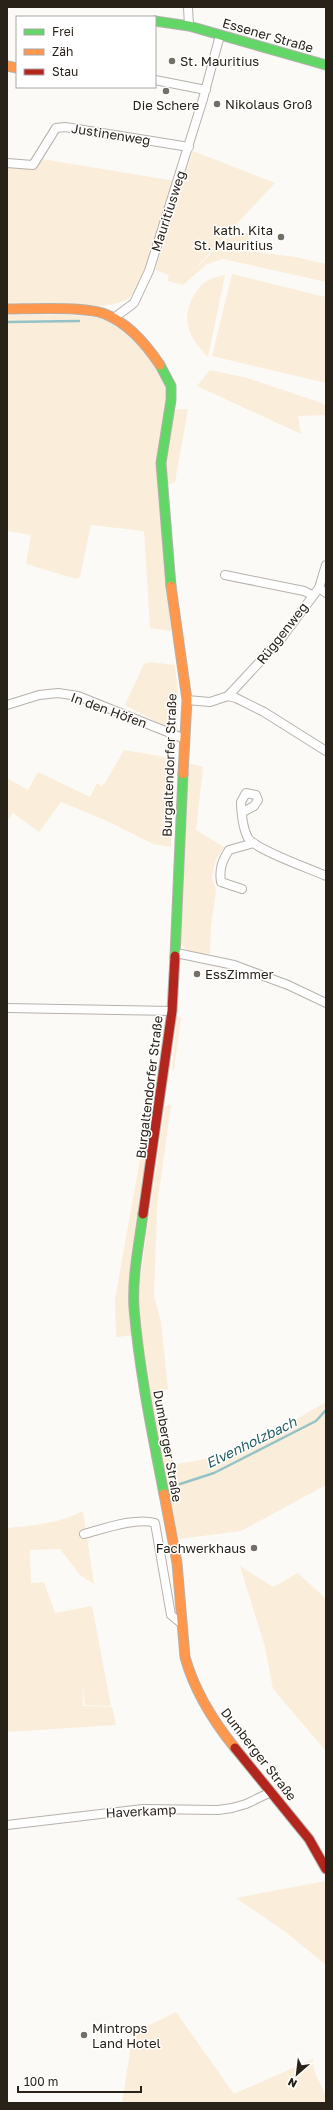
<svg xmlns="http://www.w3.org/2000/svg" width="333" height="2110" font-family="'Golos Text',sans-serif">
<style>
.green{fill:#faedd9}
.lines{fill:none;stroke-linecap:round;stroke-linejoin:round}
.stream{stroke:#93c3c7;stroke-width:2.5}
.street-casing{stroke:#b6b1ab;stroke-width:10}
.fast-casing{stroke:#b6b1ab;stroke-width:11}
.slow-casing{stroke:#b6b1ab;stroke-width:11}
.jam-casing{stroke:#b6b1ab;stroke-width:11}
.street{stroke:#fffefe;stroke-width:8}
.fast{stroke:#63d668;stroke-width:9}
.slow{stroke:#ff974d;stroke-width:9}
.jam{stroke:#b3261e;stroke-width:9}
.poi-dot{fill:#736e66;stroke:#fff;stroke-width:1.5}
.labels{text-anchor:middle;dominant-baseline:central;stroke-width:3;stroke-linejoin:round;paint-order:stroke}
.street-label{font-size:13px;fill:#292218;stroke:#fff}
.poi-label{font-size:13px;fill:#292218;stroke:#fff;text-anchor:start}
.water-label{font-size:14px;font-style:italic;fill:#245e64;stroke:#fff}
</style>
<rect width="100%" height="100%" fill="#fcfaf7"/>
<!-- green -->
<path class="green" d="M193,151l82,32 -83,89 35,-34 22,-6 -2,19 49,6 30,7v18l-103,-23 -16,5 -24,21 -16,-4 2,-6 -14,-5z
M42,159l133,22c-9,27 -25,96 -44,115 -7,7 -22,9 -32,10l-92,-1v-138l28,2z
M232,274l94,23v86l-114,-27z
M225,275l-17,82c-9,-9 -18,-20 -20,-32 -4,-16 8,-39 22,-46 5,-2 11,-3 15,-4z
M7,315c27,1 81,-4 103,7 14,8 26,21 36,33 17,21 21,29 19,55l23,-1 -13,73 -18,6 14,143 -21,-3 -6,-97 -53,-6 -11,52 -4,2 -50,-15 5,-29 -24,-4z
M210,370l37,8 75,25 4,3v9l-28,1 3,18 -104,-48z
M151,662l24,3 3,29 -1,34 -5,2 -47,-25 19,-41z
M124,750l52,9 -5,51v37l-18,-3 -46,-23 -46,-19 -22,30 -26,-19 -6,8v-43l21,12 10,-18 52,25 7,-14 4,3 4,-3z
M189,763l14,4 -7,63 28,17 -8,12 -4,18 4,13 -5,37 -1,27 -22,-2 -7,-8z
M177,1016l4,2 -7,52 -2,-1z
M171,1105l-14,101 -3,90 7,26 7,67 -8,3 14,72c56,-5 104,-34 152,-62v83l-85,46 -62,8 -11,-41 -32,-191 29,-201z
M157,1121l-21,133 2,81 -22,2 -1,-38 31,-173z
M83,1511l11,73 -14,-9 -20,-26 -30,1 1,33 13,-1 11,31 37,-7 19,100 -26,-1 -3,-24 1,25 29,1 4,18 -109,7v-204c24,-2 54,-5 76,-17z
M240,1566l33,21 25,-14 28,26v152l-53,-62 -8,-42z
M325,1881l1,84 -39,-32 -51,-35z
M176,2012l58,82 79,-35c-1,18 13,28 13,44h-204l11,-70z"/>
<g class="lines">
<!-- stream -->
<path class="stream" d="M7,322l72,-1
M180,1484l34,-11 102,-52 10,-11"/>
<defs>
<path id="street" d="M188,7l1,19
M155,80l51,10
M7,163l26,2 23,-37 9,-1 124,20
M114,318l20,-15 15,-32 54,-172 17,-64
M225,575l79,16 8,4
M319,588l7,5
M228,696l52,-56 39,-52 7,-23
M187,700l23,2 18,-6 8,2 28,14 62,39
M7,705l32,-10 19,-2 20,3 107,43
M243,812l11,-6 4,-6 -2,-5 -10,-2 -5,9c0,10 2,27 7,36 8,12 63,31 78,38
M242,889l-21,-7c-2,-13 1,-21 8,-32l25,-7
M176,953l58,12 54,20 38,18
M7,1008l165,3
M84,1534c19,-5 52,-17 71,-11l16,92 11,9
M7,1825l136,-16 75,1 14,-2 14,-4 25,-12"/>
<path id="fast" d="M155,21l34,5 137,39
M160,365l11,21v14l-10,63 10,123
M175,956l8,-182
M143,1214c-4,31 -11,63 -9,94 5,61 18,125 30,186"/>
<path id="slow" d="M7,66l10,2
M7,309c24,0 77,-3 98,5 23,9 41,30 55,51
M171,586l16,114 -4,74
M164,1494l13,69 8,94c9,33 29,65 50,91"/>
<path id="jam" d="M143,1214l29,-203 3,-55
M235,1748l74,91 17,30"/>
</defs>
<!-- street casing -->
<use href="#street" class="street-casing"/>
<!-- fast casing -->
<use href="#fast" class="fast-casing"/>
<!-- slow casing -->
<use href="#slow" class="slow-casing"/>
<!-- jam casing -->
<use href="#jam" class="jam-casing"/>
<!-- street -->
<use href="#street" class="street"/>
<!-- fast -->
<use href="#fast" class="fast"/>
<!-- slow -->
<use href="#slow" class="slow"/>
<!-- jam -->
<use href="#jam" class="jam"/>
</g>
<!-- markers -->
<g class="poi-dot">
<circle cx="172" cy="61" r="4"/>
<circle cx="166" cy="91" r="4"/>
<circle cx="217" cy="104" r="4"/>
<circle cx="281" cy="237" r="4"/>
<circle cx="197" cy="974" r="4"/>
<circle cx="254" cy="1548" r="4"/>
<circle cx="84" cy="2035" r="4"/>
</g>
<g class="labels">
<!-- street labels -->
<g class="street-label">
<text transform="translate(268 35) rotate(16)">Essener Straße</text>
<text transform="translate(111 134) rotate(9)">Justinenweg</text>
<text transform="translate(168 211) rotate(-72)">Mauritiusweg</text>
<text transform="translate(282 633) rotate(-52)">Rüggenweg</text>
<text transform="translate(109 710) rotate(20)">In den Höfen</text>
<text transform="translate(169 765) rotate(-88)">Burgaltendorfer Straße</text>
<text transform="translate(149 1087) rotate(-83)">Burgaltendorfer Straße</text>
<text transform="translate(168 1446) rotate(80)">Dumberger Straße</text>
<text transform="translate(259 1754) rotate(52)">Dumberger Straße</text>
<text transform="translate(141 1811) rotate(-3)">Haverkamp</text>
</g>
<!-- poi labels -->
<g class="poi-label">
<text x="180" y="61">St. Mauritius</text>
<text x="225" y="104">Nikolaus Groß</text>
<text x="166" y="105" text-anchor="middle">Die Schere</text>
<text x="273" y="230" text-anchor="end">kath. Kita<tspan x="273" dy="15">St. Mauritius</tspan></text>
<text x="205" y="974">EssZimmer</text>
<text x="246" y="1548" text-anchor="end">Fachwerkhaus</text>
<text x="92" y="2028">Mintrops<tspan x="92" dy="15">Land Hotel</tspan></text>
</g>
<!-- water labels -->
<g class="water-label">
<text transform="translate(251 1442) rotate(-26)">Elvenholzbach</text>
</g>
</g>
<!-- border -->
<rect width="333" height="2110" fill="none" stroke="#292218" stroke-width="16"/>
<!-- legend -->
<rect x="16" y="16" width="140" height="72" fill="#ffffff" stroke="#a9a7a3"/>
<rect x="24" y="29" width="20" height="6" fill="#63d668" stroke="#a9a7a3"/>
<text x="52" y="36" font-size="12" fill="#292218">Frei</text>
<rect x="24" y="49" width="20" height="6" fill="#ff974d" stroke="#a9a7a3"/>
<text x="52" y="56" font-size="12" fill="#292218">Zäh</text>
<rect x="24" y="69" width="20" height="6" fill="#b3261e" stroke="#a9a7a3"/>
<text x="52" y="76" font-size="12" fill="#292218">Stau</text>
<!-- north arrow -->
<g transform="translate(297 2074) rotate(208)" stroke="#ffffff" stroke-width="3" paint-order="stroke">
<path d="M0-3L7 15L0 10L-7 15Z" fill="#292218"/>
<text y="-6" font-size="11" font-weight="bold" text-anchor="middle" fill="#292218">N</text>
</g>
<!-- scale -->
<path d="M18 2086v6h123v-6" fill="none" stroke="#292218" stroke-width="2"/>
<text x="24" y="2086" font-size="12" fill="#292218" stroke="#ffffff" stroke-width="3" paint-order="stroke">100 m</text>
</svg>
